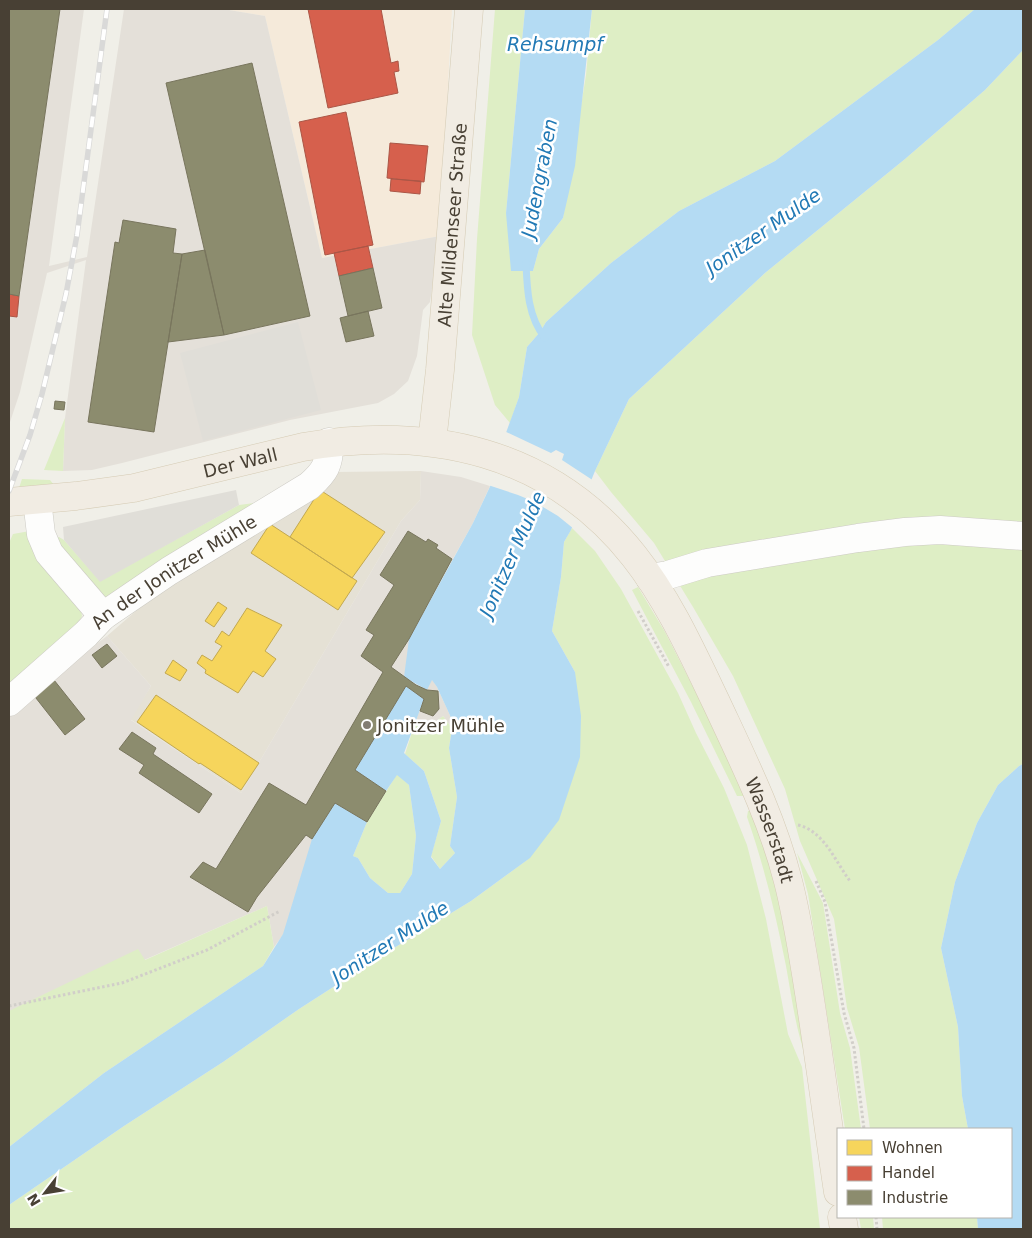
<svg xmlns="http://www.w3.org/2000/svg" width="1032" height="1238" font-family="'DejaVu Sans',sans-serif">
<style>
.residential{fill:#e5e1d5}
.commercial{fill:#f5eada}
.industrial{fill:#e4e0d9}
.green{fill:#deeec5}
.parking{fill:#e0ded8}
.water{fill:#b4dbf3}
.pier{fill:#f0efe8}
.homes{fill:#f6d55c;stroke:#c2a850}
.shops{fill:#d6604d;stroke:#ab5646}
.industry{fill:#8c8c6e;stroke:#78755d}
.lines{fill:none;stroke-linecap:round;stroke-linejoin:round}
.stream{stroke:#b4dbf3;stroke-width:7}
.minor-casing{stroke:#cdcbc4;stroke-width:29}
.major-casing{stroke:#d5cbb4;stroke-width:29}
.path{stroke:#d1cec9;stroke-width:3;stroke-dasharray:2.5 2.5;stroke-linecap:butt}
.minor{stroke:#fdfdfc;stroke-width:28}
.major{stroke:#f1ece3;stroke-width:28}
.rail-casing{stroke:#d9d9d8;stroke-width:5.5}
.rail{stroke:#fff;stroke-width:4;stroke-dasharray:11;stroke-linecap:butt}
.poi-dot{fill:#837d73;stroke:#fff;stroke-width:2}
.labels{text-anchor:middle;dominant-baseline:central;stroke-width:5;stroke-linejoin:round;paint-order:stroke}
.street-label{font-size:18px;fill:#484034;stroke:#fff}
.poi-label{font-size:18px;fill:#484034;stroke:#fff;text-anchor:start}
.water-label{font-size:19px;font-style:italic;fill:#2179b5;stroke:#fff}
</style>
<rect width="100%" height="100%" fill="#f0efe8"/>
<!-- residential -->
<path class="residential" d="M421,471l-1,29 -19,21 -160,272 -111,-74 21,-33 -44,-50 67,-58 161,-106z"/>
<!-- commercial -->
<path class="commercial" d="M223,9h229l-12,227 -118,22 -57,-242z"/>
<!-- industrial -->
<path class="industrial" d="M9,9h75l-35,257 38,-9 37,-248h99l42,7 57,242 118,-22 -10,66 -7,8 -6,46 -9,25 -14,13 -16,9 -88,17 -168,43 -30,7 -29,1 2,-53 21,-158 -39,13 -27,119 -11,33z
M421,471l40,6 29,9 -17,37 -55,98 -14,56 22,13 6,-11 5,8 16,35 -1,6 -9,-12 -13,10 -14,-6 8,-21 -10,-6 -59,77 31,21 -19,31 -93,125 -7,-41 -123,54 -135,56v-299l23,-24 75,-57 44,50 -20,34 110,73 160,-272 19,-21z"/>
<!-- green -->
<path class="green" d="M495,9h30l-19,204 21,58h6l6,-22 24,-31 23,-143 6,-66h383l-37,31 -163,121 -96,50 -68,52 -65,59 -6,10 -13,15 -8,50 -9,26 -15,-18 -23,-70 5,-96z
M1023,50v714l-4,2 -21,19 -21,38 -22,59 -14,66 17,79 4,69 6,33h-98l-11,-82 -12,-39 -13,-89 -34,-78 -15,-52 -52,-113 -40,-69 -39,-64 -43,-51 -16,-21 34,-72 136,-126 140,-114 80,-69z
M65,418l-2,53 -19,-1z
M22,479l28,1 5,6 -36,2z
M275,500l-168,101 -53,-62 5,-2 5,3 36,41 139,-76z
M572,528l23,23 26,38 57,104 18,40 28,55 23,57 19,74 22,115 14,33 18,162h-811v-24l115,-79 99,-64 76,-53 95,-61 77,-47 56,-41 48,-188 -23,-41 9,-54 3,-35z
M30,531l50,73 2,12 -6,12 -67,62v-147l4,-9z
M638,587l27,45 72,141 9,21 -3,2h-6l-46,-94 -59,-112z
M443,716l9,12 -3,20 8,49 -7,49 5,7 -15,16 -9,-13 10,-35 -17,-50 -19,-17 11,-34 14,6z
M397,774l12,11 7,51 -4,38 -12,19h-12l-18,-15 -12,-20 -5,-2 14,-34z
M753,809l22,64 33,190c-12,-31 -16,-64 -22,-97 -10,-50 -22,-101 -39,-149l1,-6z
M797,853l26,50 17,110 10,35 11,81h-16l-37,-235z
M267,906l7,41 -11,19 -159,107 -95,74v-136l129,-62 7,11z
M859,1217h14l1,12h-13z
M882,1217h95l1,12h-95z"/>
<!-- parking -->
<path class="parking" d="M298,322l23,88 -118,31 -23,-88z
M236,490l3,15 -139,77 -36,-42 -1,-13z"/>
<!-- water -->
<path class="water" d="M525,9h67l-17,157 -12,52 -24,31 -6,22h-22l-5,-58z
M975,9h48v41l-38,40 -80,69 -140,114 -136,126 -34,72 -24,59 -7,12 -3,35 -9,54 23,41 6,44 -1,41 -21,63 -29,38 -59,43 -77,47 -95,61 -76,53 -99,64 -115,79v-58l95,-74 159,-107 20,-32 29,-95 23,-36 32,19 -14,34 5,2 12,20 18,15h12l12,-19 4,-38 -7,-51 -12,-10 -11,16 -31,-21 51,-84 18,13 -20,54 20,18 17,50 -10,36 9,12 15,-16 -5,-7 7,-49 -8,-49 4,-26 -16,-35 -5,-7 -5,10 -23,-13 5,-38 64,-116 21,-45 9,-37 16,-44 8,-50 13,-15 6,-10 65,-59 68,-52 96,-50 163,-121z
M1023,764v465h-45l-1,-12h34v-88h-43l-6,-33 -4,-69 -17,-79 14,-66 22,-59 21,-38 21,-19z"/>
<!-- pier -->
<path class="pier" d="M504,431l47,22 5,-3 8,4 -2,6 32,21 -20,48 -16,-13 -15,-9 -6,3 -6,-4 -1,-6 -12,-5 -30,-10 4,-8z"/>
<!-- homes -->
<path class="homes" d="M320,490l65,42 -33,46 -62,-41z
M270,524l87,57 -19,29 -87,-57z
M218,602l9,6 -13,19 -9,-6z
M247,608l35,17 -17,26 11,8 -13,18 -10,-6 -15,22 -33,-20 1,-3 -9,-7 5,-8 10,6 10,-15 -7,-4 7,-11 7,5z
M173,660l14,10 -7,11 -15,-8z
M156,695l103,68 -18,27 -41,-27 -1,1 -62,-42z"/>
<!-- shops -->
<path class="shops" d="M308,9h73l10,54 7,-2 1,10 -5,1 4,21 -70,15z
M346,112l27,133 -48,10 -26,-133z
M390,143l38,3 -4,36 -37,-4z
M391,179l30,2 -1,13 -30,-3z
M368,246l5,22 -34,8 -5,-23z
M9,294l10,2 -2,21 -8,-1z"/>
<!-- industry -->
<path class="industry" d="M9,9h51l-41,287 -10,-2z
M252,63l58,253 -86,19 -58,-252z
M123,220l53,9 -3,24 9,1 -28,178 -66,-10 27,-180 4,1z
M205,250l19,85 -56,7 14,-88z
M373,268l9,40 -34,8 -9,-40z
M368,311l6,25 -28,6 -6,-24z
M55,401l10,1 -1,8 -10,-1z
M408,531l18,11 2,-3 10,6 -2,3 16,11 -43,80 -18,28 25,18 11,5 11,1 1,18 -6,7 -13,-5 4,-12 -18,-13 -51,84 31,21 -19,31 -32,-19 -23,36 -6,-4 -49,62 -9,15 -58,-35 13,-15 13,7 53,-86 37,22 77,-133 -22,-16 13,-21 -8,-5 28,-45 -14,-10z
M107,644l10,12 -15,12 -10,-13z
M54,680l31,39 -20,16 -33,-42z
M132,732l24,16 -3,6 59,40 -13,19 -60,-40 5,-8 -25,-16z"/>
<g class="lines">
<!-- stream -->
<path class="stream" d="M526,263c1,26 2,54 19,75"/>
<defs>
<g id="minor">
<path d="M37,500l4,34 8,19 54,63"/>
<path d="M650,578l18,-3 39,-12 151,-25 47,-6 35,-2 83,6"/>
<path id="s1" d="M9,702l77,-68 17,-18 66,-45 140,-85c16,-14 21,-22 20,-44"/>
</g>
<g id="major">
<path id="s2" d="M432,442l8,-72 29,-361"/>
<path id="s3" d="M9,502l67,-6 58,-8 169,-41c127,-22 248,4 331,109 34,43 58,96 82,146 27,58 56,116 72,179 8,31 13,62 18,93 12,73 21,145 32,218"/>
<path d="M842,1217l2,12"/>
</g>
</defs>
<!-- minor casing -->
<use href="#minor" class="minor-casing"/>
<!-- major casing -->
<use href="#major" class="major-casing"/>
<!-- path -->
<path class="path" d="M638,611l31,56
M798,825c26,6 37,36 52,56
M816,881l9,21 19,111 10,35 10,81
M9,1006l113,-23 85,-33 73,-39
M876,1217l1,12"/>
<!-- minor -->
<use href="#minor" class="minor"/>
<!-- major -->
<use href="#major" class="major"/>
<defs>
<path id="rail" d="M9,491l21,-56 12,-41 24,-100 11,-59 30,-226"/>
</defs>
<!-- rail casing -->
<use href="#rail" class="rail-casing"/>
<!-- rail -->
<use href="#rail" class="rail"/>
</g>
<!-- markers -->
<circle class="poi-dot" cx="367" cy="725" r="5"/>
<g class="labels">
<!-- street labels -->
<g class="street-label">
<text stroke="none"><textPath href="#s2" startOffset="218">Alte Mildenseer Straße</textPath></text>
<text stroke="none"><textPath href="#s3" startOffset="235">Der Wall</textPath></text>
<text stroke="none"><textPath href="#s1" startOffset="211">An der Jonitzer Mühle</textPath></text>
<text stroke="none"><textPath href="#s3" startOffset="974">Wasserstadt</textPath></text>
</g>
<!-- poi labels -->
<g class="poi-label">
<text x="377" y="725">Jonitzer Mühle</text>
</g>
<!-- water labels -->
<g class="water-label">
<text x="555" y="44">Rehsumpf</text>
<text transform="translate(539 178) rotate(-79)">Judengraben</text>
<text transform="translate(763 231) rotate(-35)">Jonitzer Mulde</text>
<text transform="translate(512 554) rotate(-66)">Jonitzer Mulde</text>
<text transform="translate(390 942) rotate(-33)">Jonitzer Mulde</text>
</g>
</g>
<!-- border -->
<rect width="1032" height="1238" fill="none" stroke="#484034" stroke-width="20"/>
<!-- legend -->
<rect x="837" y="1128" width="175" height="90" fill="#ffffff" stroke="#b6b3ae"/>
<rect x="847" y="1140" width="25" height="15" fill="#f6d55c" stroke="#b6b3ae"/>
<text x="882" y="1153" font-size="15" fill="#484034">Wohnen</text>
<rect x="847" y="1166" width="25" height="15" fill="#d6604d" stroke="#b6b3ae"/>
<text x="882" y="1178" font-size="15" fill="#484034">Handel</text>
<rect x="847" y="1190" width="25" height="15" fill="#8c8c6e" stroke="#b6b3ae"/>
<text x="882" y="1203" font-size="15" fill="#484034">Industrie</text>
<!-- north arrow -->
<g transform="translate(45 1193) rotate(239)" stroke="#ffffff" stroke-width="4" paint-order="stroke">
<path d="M0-4L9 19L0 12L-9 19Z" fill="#484034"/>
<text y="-8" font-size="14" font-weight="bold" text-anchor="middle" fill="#484034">N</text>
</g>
</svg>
